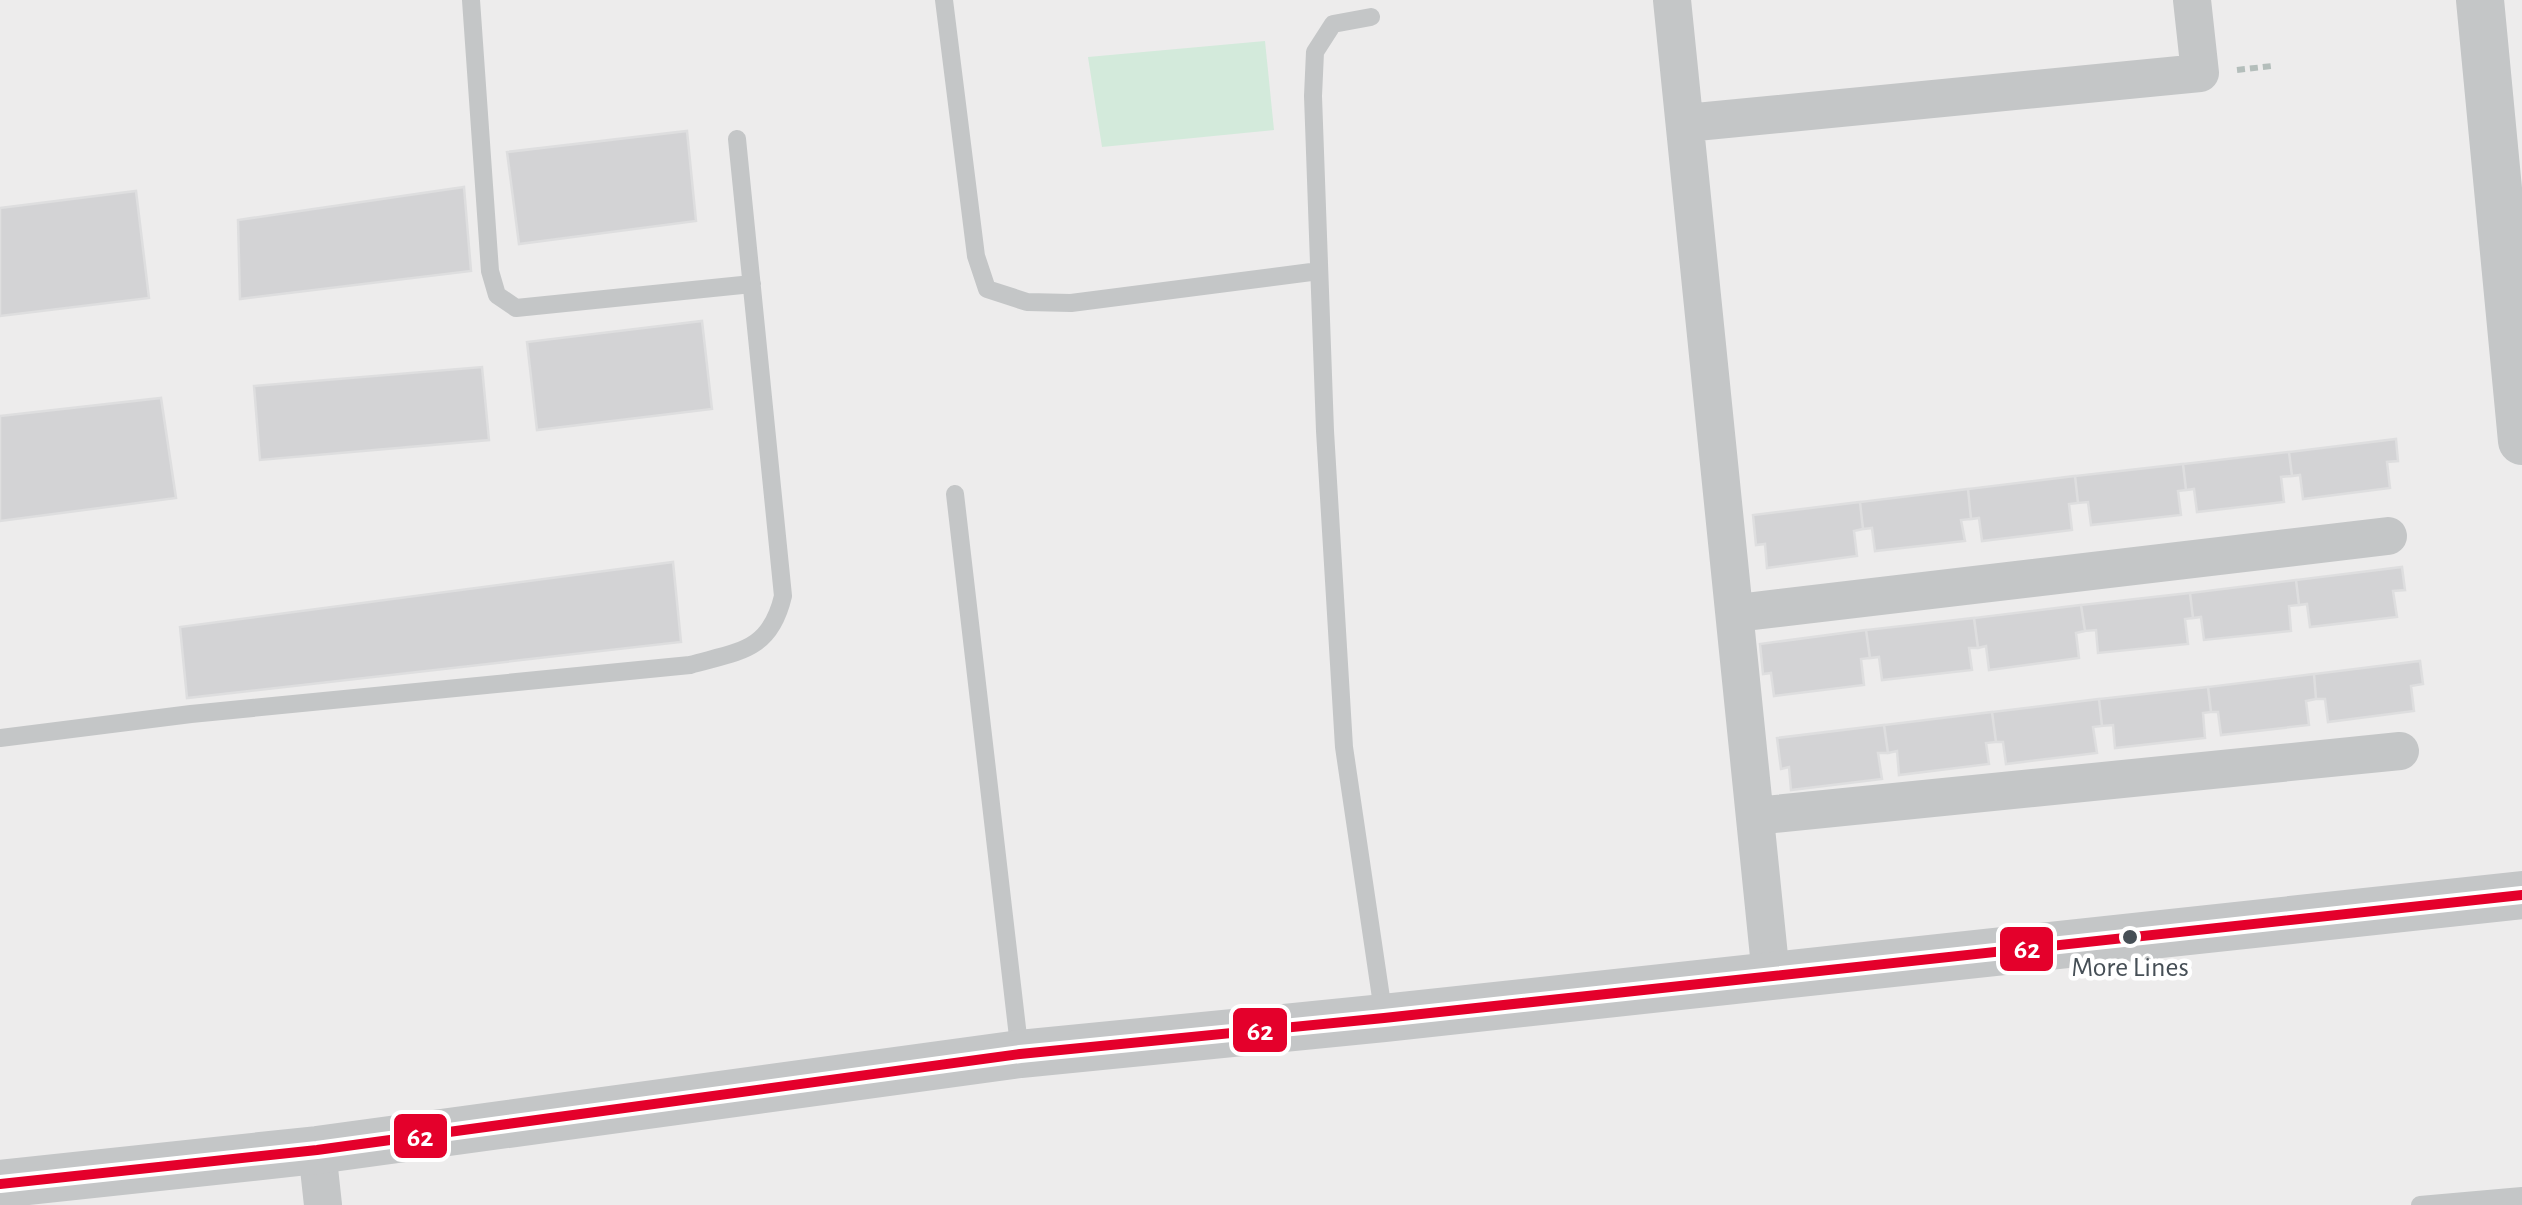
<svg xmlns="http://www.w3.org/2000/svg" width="2522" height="1205" font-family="'Alegreya Sans',sans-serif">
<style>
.green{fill:#d3eadb}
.building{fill:#d3d3d5;stroke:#dededf;stroke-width:2.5}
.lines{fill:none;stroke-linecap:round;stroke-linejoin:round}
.path{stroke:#b4bebb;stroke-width:6;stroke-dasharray:8 5;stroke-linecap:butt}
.service{stroke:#c4c6c7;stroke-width:18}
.minor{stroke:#c4c6c7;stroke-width:38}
.tertiary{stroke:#c4c6c7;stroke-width:48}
.bus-1-casing{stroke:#fff;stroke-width:18}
.bus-1{stroke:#e4002b;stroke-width:10}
.bus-dot{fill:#464f56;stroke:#fff;stroke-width:4}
.labels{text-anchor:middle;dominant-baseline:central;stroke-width:9;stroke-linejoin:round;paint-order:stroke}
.bus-label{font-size:28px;fill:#464f56;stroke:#fff}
.line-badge{stroke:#fff;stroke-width:4}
.badge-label{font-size:28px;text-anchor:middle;font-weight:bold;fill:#fff}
</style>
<rect width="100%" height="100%" fill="#edecec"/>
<!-- green -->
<path class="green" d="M1265,41l9,89 -172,17 -14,-90z"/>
<!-- building -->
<path class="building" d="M687,131l9,90 -177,23 -12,-92z
M464,187l7,84 -231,28 -2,-79z
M136,191l13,107 -149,18v-108z
M702,321l10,88 -175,21 -10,-88z
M482,367l7,73 -229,20 -6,-74z
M161,398l15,100 -176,23v-105z
M2396,439l2,22 -11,1 3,26 -87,11 -3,-24 -8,1 -3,-24z
M2289,452l3,24 -11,1 3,25 -87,10 -3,-23 -8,1 -3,-26z
M2183,464l3,26 -8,1 3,24 -90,10 -3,-23 -10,1 -3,-27z
M2075,476l3,27 -9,1 3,26 -90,11 -3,-23 -8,1 -3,-30z
M1968,489l3,30 -10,1 4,21 -90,10 -3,-23 -9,1 -3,-27z
M1860,502l3,27 -9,2 3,25 -90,12 -2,-24 -9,1 -3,-30z
M673,562l8,80 -494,56 -7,-71z
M2402,567l3,23 -12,1 4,26 -87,10 -3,-23 -8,1 -3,-25z
M2296,580l3,25 -10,1 2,25 -87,9 -3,-23 -8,1 -3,-25z
M2190,593l3,25 -8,1 3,25 -90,9 -2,-23 -11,1 -4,-26z
M2081,605l4,26 -9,2 3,25 -90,12 -3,-24 -8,2 -4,-30z
M1974,618l4,30h-9l3,22 -90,10 -3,-23 -9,1 -4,-28z
M1866,630l4,28 -9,1 3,26 -90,11 -3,-23 -8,1 -3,-30z
M2420,661l3,23 -12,2 3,25 -86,11 -3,-23h-9l-2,-25z
M2314,674l2,25 -10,2 3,24 -88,10 -3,-23h-7l-3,-25z
M2208,687l3,25 -8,1 2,25 -90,10 -2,-23 -11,1 -3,-27z
M2099,699l3,27 -9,1 4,26 -91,11 -3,-22h-7l-4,-30z
M1992,712l4,30 -10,1 3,21 -90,11 -2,-24 -9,2 -4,-28z
M1884,725l4,28h-10l4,26 -91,11 -2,-23 -8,2 -4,-31z"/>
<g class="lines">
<!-- path -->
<path class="path" d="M2237,70l35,-4"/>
<!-- service -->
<path class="service" d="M471,0l19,271 7,24 19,13 236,-24
M944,0l32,256 11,33 40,13 44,1 248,-32
M1371,17l-38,7 -18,28 -2,44 12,335 19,316 40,271
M955,494l65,560
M0,738l191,-24 499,-49c50,-14 80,-14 93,-69l-46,-457
M2420,1205l102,-9"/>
<!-- minor -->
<path class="minor" d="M1672,0l99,976
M1686,123l514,-50 -8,-73
M1737,613l651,-77
M1755,816l645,-65
M317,1150l6,55"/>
<!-- tertiary -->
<path class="tertiary" d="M2480,0l42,441
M0,1184l317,-34 703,-96 364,-36 1138,-123"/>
<defs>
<path id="bus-1" d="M0,1184l317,-34 703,-96 364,-36 1138,-123"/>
</defs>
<!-- bus-1 casing -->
<use href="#bus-1" class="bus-1-casing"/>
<!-- bus-1 -->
<use href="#bus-1" class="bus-1"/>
</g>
<!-- markers -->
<circle class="bus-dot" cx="2130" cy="937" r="9"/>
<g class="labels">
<!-- bus labels -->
<g class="bus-label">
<text x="2130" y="968">More Lines</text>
</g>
</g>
<g class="line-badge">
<rect x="1998" y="925" width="57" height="48" rx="10" fill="#e4002b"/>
<rect x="1231" y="1006" width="58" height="48" rx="10" fill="#e4002b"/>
<rect x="392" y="1112" width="57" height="48" rx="10" fill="#e4002b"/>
</g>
<g class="badge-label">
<text x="2027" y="958">62</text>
<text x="1260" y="1040">62</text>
<text x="420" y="1146">62</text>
</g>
</svg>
